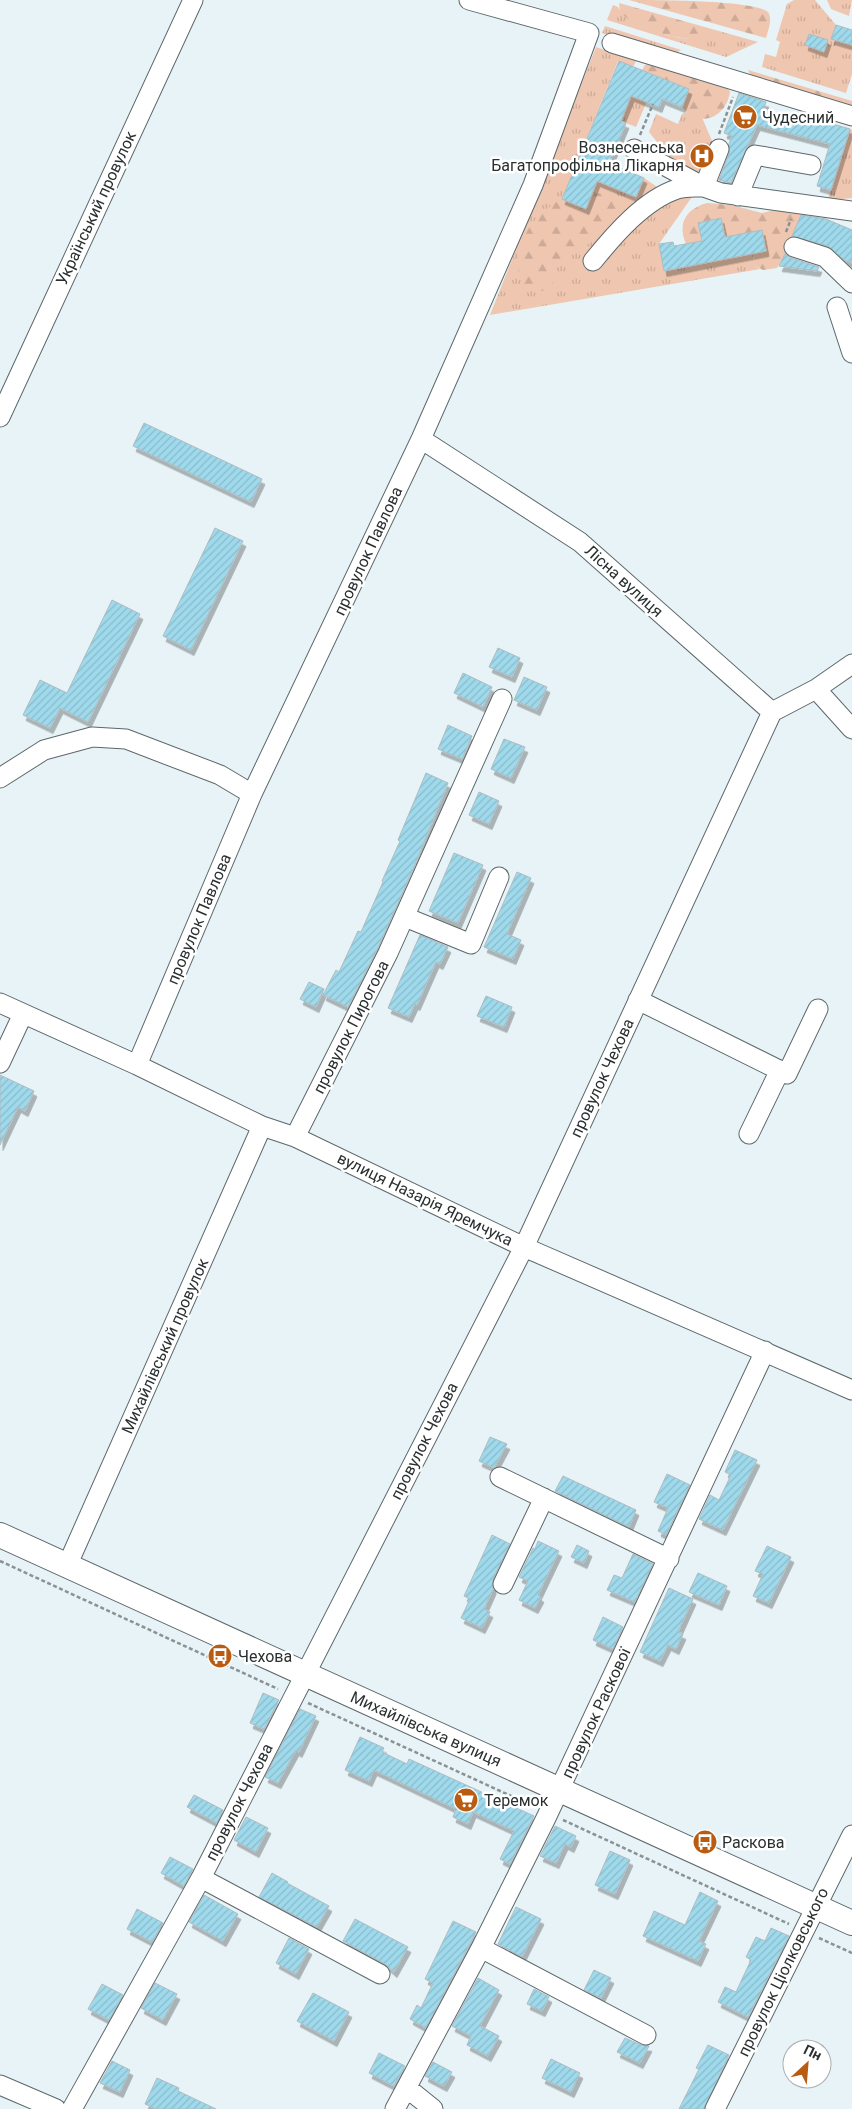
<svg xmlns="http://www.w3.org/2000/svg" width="852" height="2109" font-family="Roboto,sans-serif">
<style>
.grass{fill:url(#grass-tufts)}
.forest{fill:url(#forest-firs)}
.building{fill:url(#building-hatch);stroke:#afbbbf;filter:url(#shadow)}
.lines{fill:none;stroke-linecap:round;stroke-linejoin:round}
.minor-casing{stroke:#5d686b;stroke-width:21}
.major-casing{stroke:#5d686b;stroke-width:26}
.path{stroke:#899294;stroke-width:2.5;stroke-dasharray:4 2.5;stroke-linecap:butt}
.minor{stroke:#fff;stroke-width:19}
.major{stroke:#fff;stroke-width:24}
.labels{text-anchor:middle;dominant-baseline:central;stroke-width:5;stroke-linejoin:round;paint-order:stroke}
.poi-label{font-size:16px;fill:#2a2f30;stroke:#fff;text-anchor:start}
.street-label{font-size:16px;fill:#2a2f30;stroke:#fff}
</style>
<defs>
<pattern id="grass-tufts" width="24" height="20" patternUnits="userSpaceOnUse" patternTransform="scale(1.25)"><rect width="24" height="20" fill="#efc6af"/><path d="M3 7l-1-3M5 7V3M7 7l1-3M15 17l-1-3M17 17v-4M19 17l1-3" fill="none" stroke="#cdaa97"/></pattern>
<pattern id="forest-firs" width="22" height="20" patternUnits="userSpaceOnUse" patternTransform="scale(1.25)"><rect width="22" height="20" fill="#efc6af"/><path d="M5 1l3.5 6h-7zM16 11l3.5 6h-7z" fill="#cdaa97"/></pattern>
<pattern id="building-hatch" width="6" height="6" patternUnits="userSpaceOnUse" patternTransform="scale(1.25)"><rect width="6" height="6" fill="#9fdaec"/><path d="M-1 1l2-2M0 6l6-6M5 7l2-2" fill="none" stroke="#89bbcb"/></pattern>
<filter id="shadow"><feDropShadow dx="3" dy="5.5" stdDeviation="0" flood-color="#0004"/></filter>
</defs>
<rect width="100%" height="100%" fill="#e7f3f7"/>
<!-- grass -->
<path class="grass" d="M794,0h21l21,25 -5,14 21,6v29l-6,19 -84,-26 3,-13 11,3 4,-15 -4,-2 11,-36z
M827,0h25l-3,16 -18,-7z
M613,5l5,2c6,17 58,33 74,32 9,-1 20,-3 27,-8l39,11 -32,15 -119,-37z
M605,26l76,24 -9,5 -70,-22z
M596,47l40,14 -3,6 -15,-6 -56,138 24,10 11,-28 39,16 8,-19 16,11 34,5 -35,50 5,27 91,-18 -2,5 2,8 5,3 -270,46z
M634,88l16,6 -14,33 -15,-6z
M698,108l14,33 -14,37 -42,-24 1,-12 -8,-10 7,-18 22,10 4,-10z
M850,129l2,1v68l-19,2 -5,-1z"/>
<!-- forest -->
<path class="forest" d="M629,0c25,0 125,0 139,12 5,8 0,18 -2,26z
M619,3l100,28c-5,3 -8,7 -13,8 -22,3 -72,-10 -86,-27z
M654,62l73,25 3,5c-4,26 -31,37 -48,15l7,-18 -47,-19 3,-5z
M748,70l104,31v8l-99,-29z
M610,192l14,7c6,29 -47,50 -67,63l-5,24c-16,13 -33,0 -34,-19 -1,-8 2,-19 5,-26 6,-19 22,-33 39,-42l23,10 7,-15z
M707,203l24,2 31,8 12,-3 3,-5 27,4 -16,37 -1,6 -10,16 -14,2 -8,-4 -2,-5 2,-8 11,-2 -4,-21 -37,7 -4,-19 -22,5 3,18 -16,3c-9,-21 0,-35 21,-41z"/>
<!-- building -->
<path class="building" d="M836,25l16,5v15l-21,-6z
M809,34l19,6 -4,12 -19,-7z
M619,61l70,28 -7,18 -20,-8 -3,8 -28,-11 -10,25 5,2 -16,38 9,4 -1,2 26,11 -8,19 -39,-16 -11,28 -24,-10z
M739,93l27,9 -3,8 49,12 1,-4 37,11 -19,61 -14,-4 13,-42 -73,-19 -26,58 -12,-3 10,-27v-9l3,-8 -8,-3z
M801,215l25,4 26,11v33l-8,-3 -16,-14 -36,-10z
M721,218l4,19 37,-7 4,21 -102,20 -5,-27 14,-2 1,4 28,-5 -4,-18z
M785,254l6,4 28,9 -2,4 -38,-5z
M144,423l118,56 -11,23 -118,-56z
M215,528l28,13 -52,109 -28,-14z
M112,600l28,14 -52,108 -28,-14 -10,20 -27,-13 17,-35 27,13z
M498,648l22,10 -8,19 -23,-10z
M463,673l29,14 -9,20 -29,-14z
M524,677l23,10 -10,23 -23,-10z
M448,725l24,11 -10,23 -24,-10z
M504,739l21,8 -14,31 -20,-9z
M426,773l22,10 -34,84 -36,81 -30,59 -25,-12 13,-25 3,2 19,-41 3,1 22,-50 -1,-1 18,-40 -2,-1z
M479,792l20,9 -10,23 -20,-9z
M454,853l29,12 -25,58 -29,-12z
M517,872l14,6 -24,56 14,6 -8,19 -29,-12z
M420,935l28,12 -8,17 -4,-2 -19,43 -2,-1 -6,13 -21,-9z
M309,982l15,7 -8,18 -16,-8z
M486,996l26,11 -8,20 -27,-11z
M0,1075l34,16 -9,20 -7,-4 -18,38z
M490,1437l17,7 -13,24 -15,-7z
M735,1450l22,10 -34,70 -24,-11 11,-24 9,5 12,-25 -6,-3z
M667,1474l23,11 -24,50 -8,-4 10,-23 -14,-6z
M563,1476l73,34 -7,17 -74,-36z
M492,1535l18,9 -17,35v10l-9,20 6,3 -8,16 -21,-10 9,-19 -6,-3z
M538,1541l21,10 -21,44 3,2 -6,11 -16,-8 9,-19 -9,-4 14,-29 2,1z
M577,1545l12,6 -5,12 -13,-6z
M767,1546l24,11 -22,46 -16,-7 10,-22 -8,-3z
M633,1554l20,10 -18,38 -28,-12 7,-15 8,3z
M698,1573l29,13 -8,19 -30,-13z
M669,1588l24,11 -15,33 5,2 -7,15 -8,-4 -8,16 -20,-9z
M603,1617l20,10 -10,22 -20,-9z
M263,1693l16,7 -15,29 -14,-6z
M300,1709l16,7 -17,36 -3,-2 -18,33 -13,-6z
M360,1737l24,11 -2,4 25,12 2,-5 125,57 -24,48 -10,-5 14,-28 -41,-19 -5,12 -15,-7 3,-8 -82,-39 -5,11 -24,-11z
M194,1795l29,15 -6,13 -30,-16z
M246,1817l22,11 -12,24 -22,-12z
M555,1826l21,10 -5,11 -6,-3 -9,19 -16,-7z
M610,1851l20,9 -15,34 -20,-9z
M170,1857l23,12 -9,17 -23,-13z
M272,1873l16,9 -1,1 42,23 -12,21 -58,-30z
M700,1892l18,9 -19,40 7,3 -8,17 -55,-25 11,-25 31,14z
M204,1895l34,19 -15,27 -34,-19z
M516,1907l25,12 -19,38 -24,-13z
M137,1909l26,14 -11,19 -25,-13z
M355,1919l53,28 -14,25 -9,-8 -42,-23z
M453,1921l23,11 -50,96 -16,-9 7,-14 4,3 12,-25 -8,-4z
M771,1928l18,8 -41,81 -30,-15 7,-15 11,5 15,-32 -5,-3 10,-20 9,4z
M289,1938l20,11 -13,25 -20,-11z
M594,1970l17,8 -10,20 -17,-8z
M478,1978l21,12 -19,36 19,10 -11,20 -21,-11 4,-9 -19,-10z
M155,1983l22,11 -14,26 -22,-12z
M102,1984l21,11 -14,25 -21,-11z
M534,1989l15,8 -7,14 -15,-7z
M313,1993l36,19 -15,29 -37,-20z
M625,2038l16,7 8,1 -9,17 -23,-11z
M708,2045l21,10 -25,54h-25l20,-40 -3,-1z
M379,2053l26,13 -11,20 -25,-13z
M551,2059l29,14 -9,19 -29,-14z
M112,2061l18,9 -10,22 -20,-9z
M433,2062l19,10 -8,14 -19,-10z
M157,2078l22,10 -1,3 38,18h-60l-11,-5z"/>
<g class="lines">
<defs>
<path id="minor" d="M612,43l240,73
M634,149l70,38 17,6 131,18
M738,196l17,-41 56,10
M794,247l31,10 27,26
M593,261c21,-26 51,-61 84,-72 9,-3 18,-2 27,-2l15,-38
M837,307l15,46
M0,417l193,-417
M421,439l159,103 192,170 44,-23
M852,664l-36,25 36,40
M0,778l44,-28 48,-13 34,2 94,36 32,19
M405,917l66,27 28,-67
M638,1000l149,74 31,-65
M0,1003l137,62 125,61 33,11 229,110 328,143
M0,1063l23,-49
M137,1065l115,-271 169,-355 112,-254 56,-152 -120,-33
M749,1134l31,-64
M295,1137l93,-184 114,-254
M500,1477l169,82
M67,1566l195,-440
M503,1584l41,-86
M201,1878l179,96
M481,1948l165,87
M0,2085l56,24
M407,2088l26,21
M72,2109l129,-231 323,-631 248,-535
M395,2109l86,-161 65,-130 219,-467
M715,2109l137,-274"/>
<path id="major" d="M0,1535l852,388"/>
</defs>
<!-- minor casing -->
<use href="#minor" class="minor-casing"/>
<!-- major casing -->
<use href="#major" class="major-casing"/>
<!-- path -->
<path class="path" d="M719,134l14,-37
M640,135l13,-31
M786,232l5,-13
M0,1561l278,128
M308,1703l225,103
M563,1820l226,104
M819,1938l33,15"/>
<!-- minor -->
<use href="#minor" class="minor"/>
<!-- major -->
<use href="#major" class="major"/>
</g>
<!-- icons -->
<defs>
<symbol id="supermarket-disc" viewBox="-11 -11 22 22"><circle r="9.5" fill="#b95b10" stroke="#fff"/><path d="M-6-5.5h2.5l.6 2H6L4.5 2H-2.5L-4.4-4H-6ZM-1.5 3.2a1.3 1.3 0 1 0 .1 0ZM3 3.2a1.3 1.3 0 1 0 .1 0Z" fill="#fff"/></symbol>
<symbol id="hospital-disc" viewBox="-11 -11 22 22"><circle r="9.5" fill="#b95b10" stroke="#fff"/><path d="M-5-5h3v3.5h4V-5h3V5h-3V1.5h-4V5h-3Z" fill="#fff"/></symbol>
<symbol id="bus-disc" viewBox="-11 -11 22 22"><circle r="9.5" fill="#b95b10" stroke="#fff"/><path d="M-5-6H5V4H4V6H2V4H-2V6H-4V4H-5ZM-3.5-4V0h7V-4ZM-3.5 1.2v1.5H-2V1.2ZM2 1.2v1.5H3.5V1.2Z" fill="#fff"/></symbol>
</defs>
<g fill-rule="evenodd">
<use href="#supermarket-disc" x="731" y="103" width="28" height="28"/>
<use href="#hospital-disc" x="688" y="142" width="28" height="28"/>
<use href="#bus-disc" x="206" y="1642" width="28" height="28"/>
<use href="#supermarket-disc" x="452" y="1786" width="28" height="28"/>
<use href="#bus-disc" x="691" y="1828" width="28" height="28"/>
</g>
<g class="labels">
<!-- poi labels -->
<g class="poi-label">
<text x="762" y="117">Чудесний</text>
<text x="684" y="147" text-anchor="end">Вознесенська<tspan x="684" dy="18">Багатопрофільна Лікарня</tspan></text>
<text x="238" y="1656">Чехова</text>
<text x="484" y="1800">Теремок</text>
<text x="722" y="1842">Раскова</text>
</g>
<!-- street labels -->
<g class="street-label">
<text transform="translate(96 208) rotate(-65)">Український провулок</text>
<text transform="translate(368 551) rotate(-65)">провулок Павлова</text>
<text transform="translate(624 581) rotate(42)">Лісна вулиця</text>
<text transform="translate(199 919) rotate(-67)">провулок Павлова</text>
<text transform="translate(351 1027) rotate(-63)">провулок Пирогова</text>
<text transform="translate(602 1078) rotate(-65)">провулок Чехова</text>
<text transform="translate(425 1199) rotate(26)">вулиця Назарія Яремчука</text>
<text transform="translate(165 1346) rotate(-66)">Михайлівський провулок</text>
<text transform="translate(424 1441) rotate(-63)">провулок Чехова</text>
<text transform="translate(596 1713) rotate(-65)">провулок Раскової</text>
<text transform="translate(426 1729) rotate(24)">Михайлівська вулиця</text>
<text transform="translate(239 1802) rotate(-63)">провулок Чехова</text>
<text transform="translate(783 1972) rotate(-64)">провулок Ціолковського</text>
</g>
</g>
<!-- north arrow -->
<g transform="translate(807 2064) rotate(26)"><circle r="24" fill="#ffffff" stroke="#aaacac"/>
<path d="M0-4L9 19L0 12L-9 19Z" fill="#b95b10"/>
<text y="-8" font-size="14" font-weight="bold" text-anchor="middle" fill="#2a2f30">Пн</text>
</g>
</svg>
